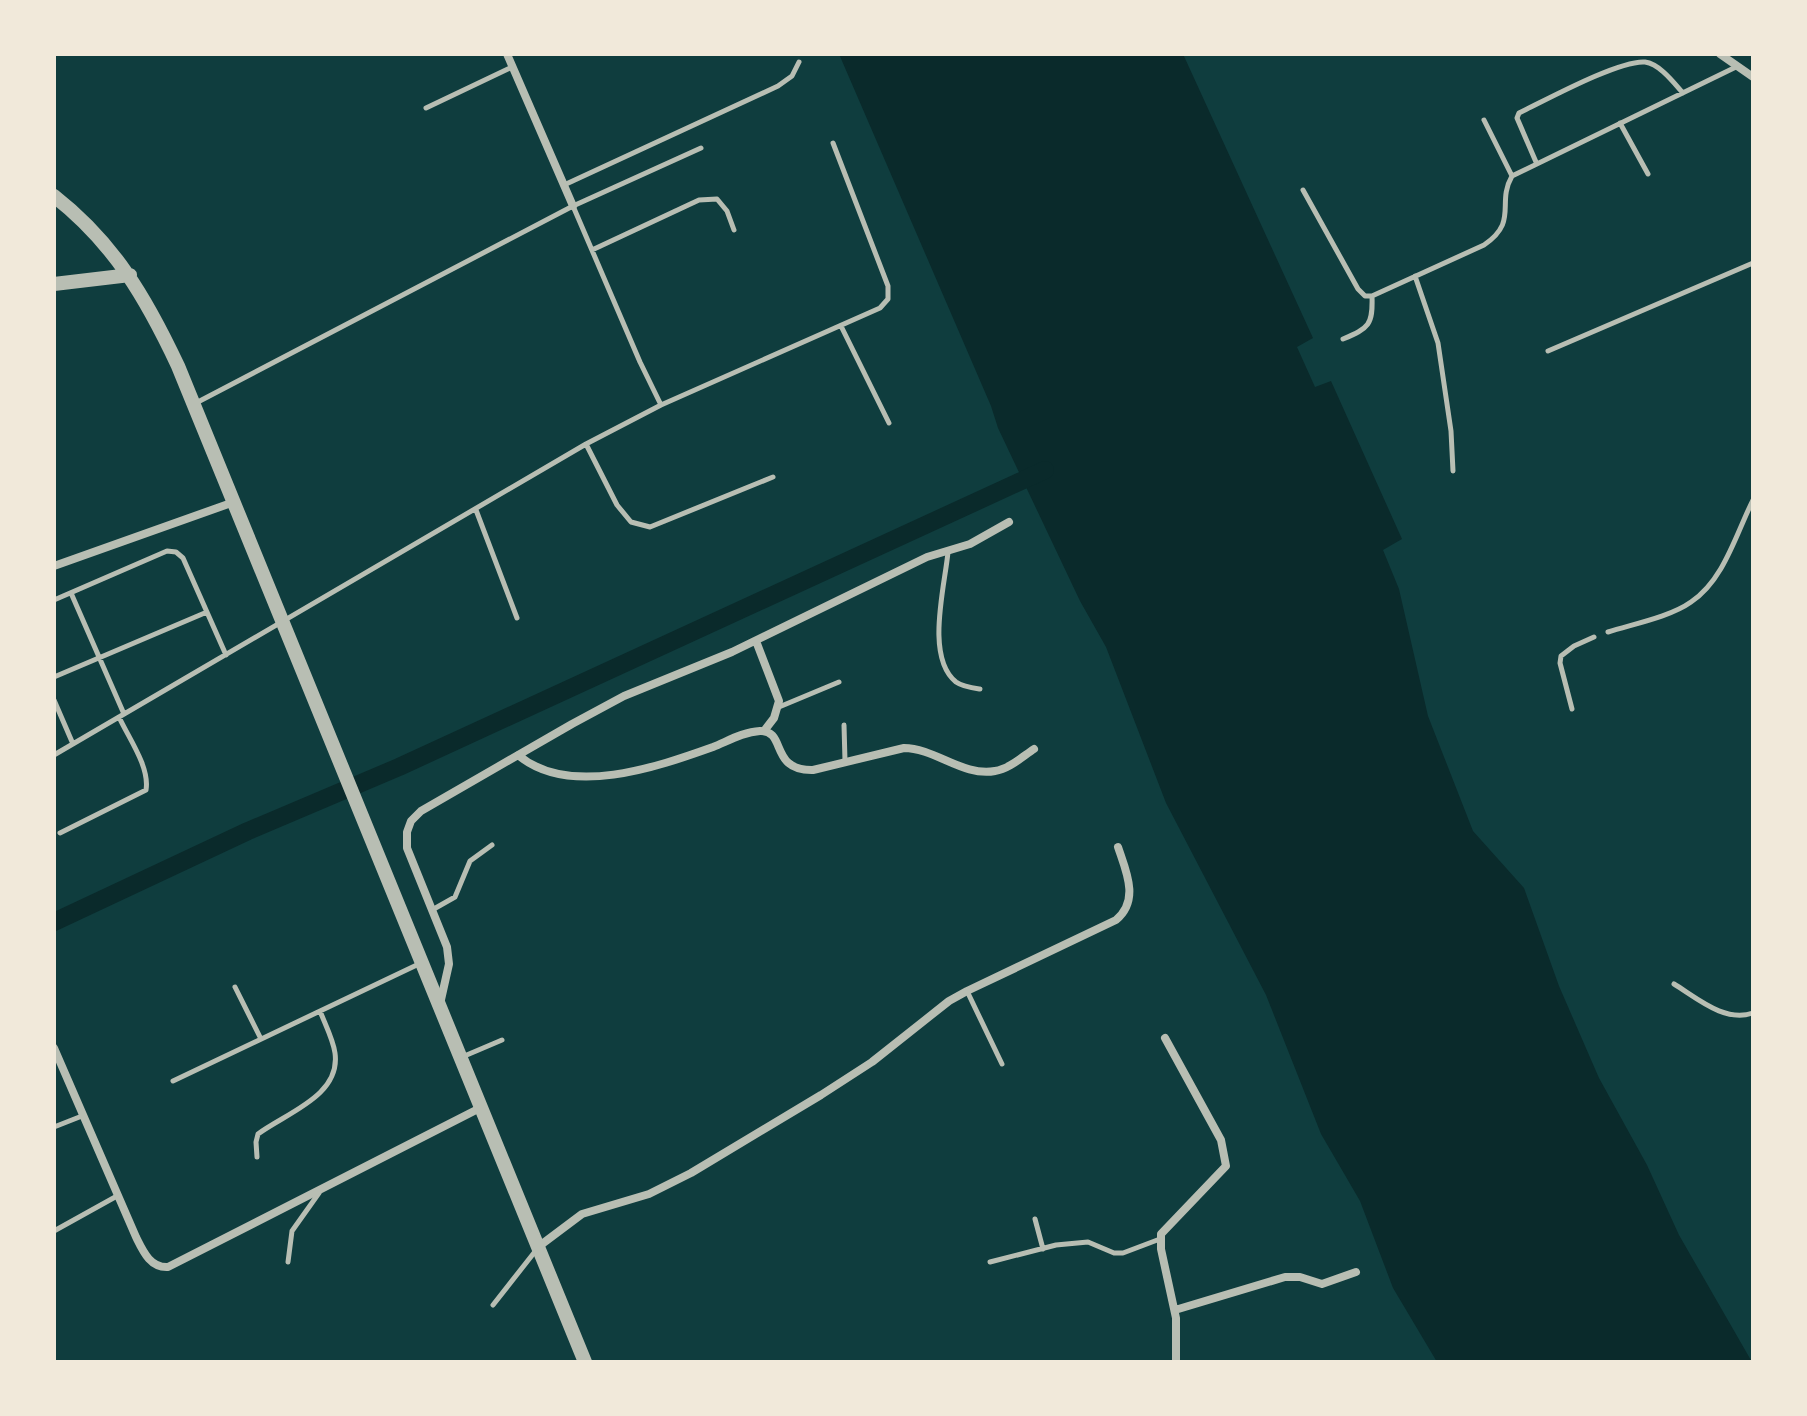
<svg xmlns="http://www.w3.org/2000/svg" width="1807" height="1416" font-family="'PT Sans',sans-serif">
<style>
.water{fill:#0a2a2b}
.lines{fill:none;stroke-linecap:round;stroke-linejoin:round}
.canal{stroke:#0a2a2b;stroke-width:18}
.service{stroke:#b8beb3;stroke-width:5}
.minor{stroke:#b8beb3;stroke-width:8}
.tertiary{stroke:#b8beb3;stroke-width:14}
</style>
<rect width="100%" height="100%" fill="#0f3d3e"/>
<!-- water -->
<path class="water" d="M839,54h344l130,284 -16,9 18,40 16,-6 71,158 -19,11 16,39 29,127 45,115 51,57 35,98 40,92 48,87 32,70 73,127h-315l-44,-74 -33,-87 -39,-67 -55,-139 -100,-192 -60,-156 -26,-46 -82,-173 -7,-22z"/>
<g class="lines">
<!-- canal -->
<path class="canal" d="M54,922l194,-91 151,-64 646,-297"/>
<!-- service -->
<path class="service" d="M426,108l86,-41
M1484,120l28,56
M1620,123l28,51
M1536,162l-19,-44 2,-5c27,-13 100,-53 126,-51 15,2 29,21 38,31
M564,185l214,-99 14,-10 7,-14
M1303,190l55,99 7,7h7l112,-51c35,-24 12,-41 28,-69l226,-110
M573,206l67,156 21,43
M592,250l107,-50 18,-1 10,12 7,19
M1415,276l23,67 13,88 2,40
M841,326l48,97
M1343,339c26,-11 30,-14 29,-43
M1548,351l205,-88
M194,404l379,-198 128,-58
M586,444l31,61 14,17 19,5 123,-50
M476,510l41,108
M948,552c-3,34 -23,105 8,130 7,5 16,6 24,7
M71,593l53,121
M54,600l113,-49 9,1 7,6 43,97
M1608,632c25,-8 62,-15 83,-30 33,-22 45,-68 62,-102
M54,677l153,-65
M54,700l19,44
M779,707l60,-25
M1572,709l-12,-46 1,-7 13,-10 20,-9
M844,725l1,36
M54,755l532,-311 75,-39 219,-97 8,-9v-13l-55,-143
M60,833l86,-43c4,-23 -18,-53 -27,-73
M432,910l23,-13 15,-36 22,-16
M1674,984c23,14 51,39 79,29
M235,987l26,52
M967,991l35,73
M462,1057l40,-17
M173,1081l248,-118
M54,1127l28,-11
M257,1157l-1,-15 2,-8c28,-21 83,-38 77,-81 -2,-14 -10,-29 -15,-42
M1035,1219l8,30
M54,1231l63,-35
M288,1262l4,-31 27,-38
M990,1262l66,-17 32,-3 26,11h9l37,-14
M493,1305l44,-56"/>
<!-- minor -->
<path class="minor" d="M507,54l66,152
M1720,54l33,23
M54,566l180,-64
M756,641l23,60 -5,17 -10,13
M518,755c51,43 139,12 195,-8 15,-6 30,-15 47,-16 27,-1 9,40 53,39l91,-22c31,0 59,29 91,23 14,-2 27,-14 39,-22
M440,1004l9,-40 -2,-17 -40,-99v-16l4,-11 10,-10 151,-87 52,-28 108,-44 195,-95 43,-13 39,-22
M1165,1038l56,102 5,26 -65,68v15l15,69v44
M54,1048l82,189c7,14 14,31 32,30l314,-160
M538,1247l44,-33 67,-20 42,-21 130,-78 51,-33 77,-61 18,-10 149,-71c24,-20 10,-49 2,-73
M1175,1310l110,-33h15l22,7 34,-12"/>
<!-- tertiary -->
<path class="tertiary" d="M54,196c60,47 92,102 124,170l407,996
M54,284l76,-9"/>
</g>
<!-- border -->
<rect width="1807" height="1416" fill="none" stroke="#f1e9da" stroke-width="112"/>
</svg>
